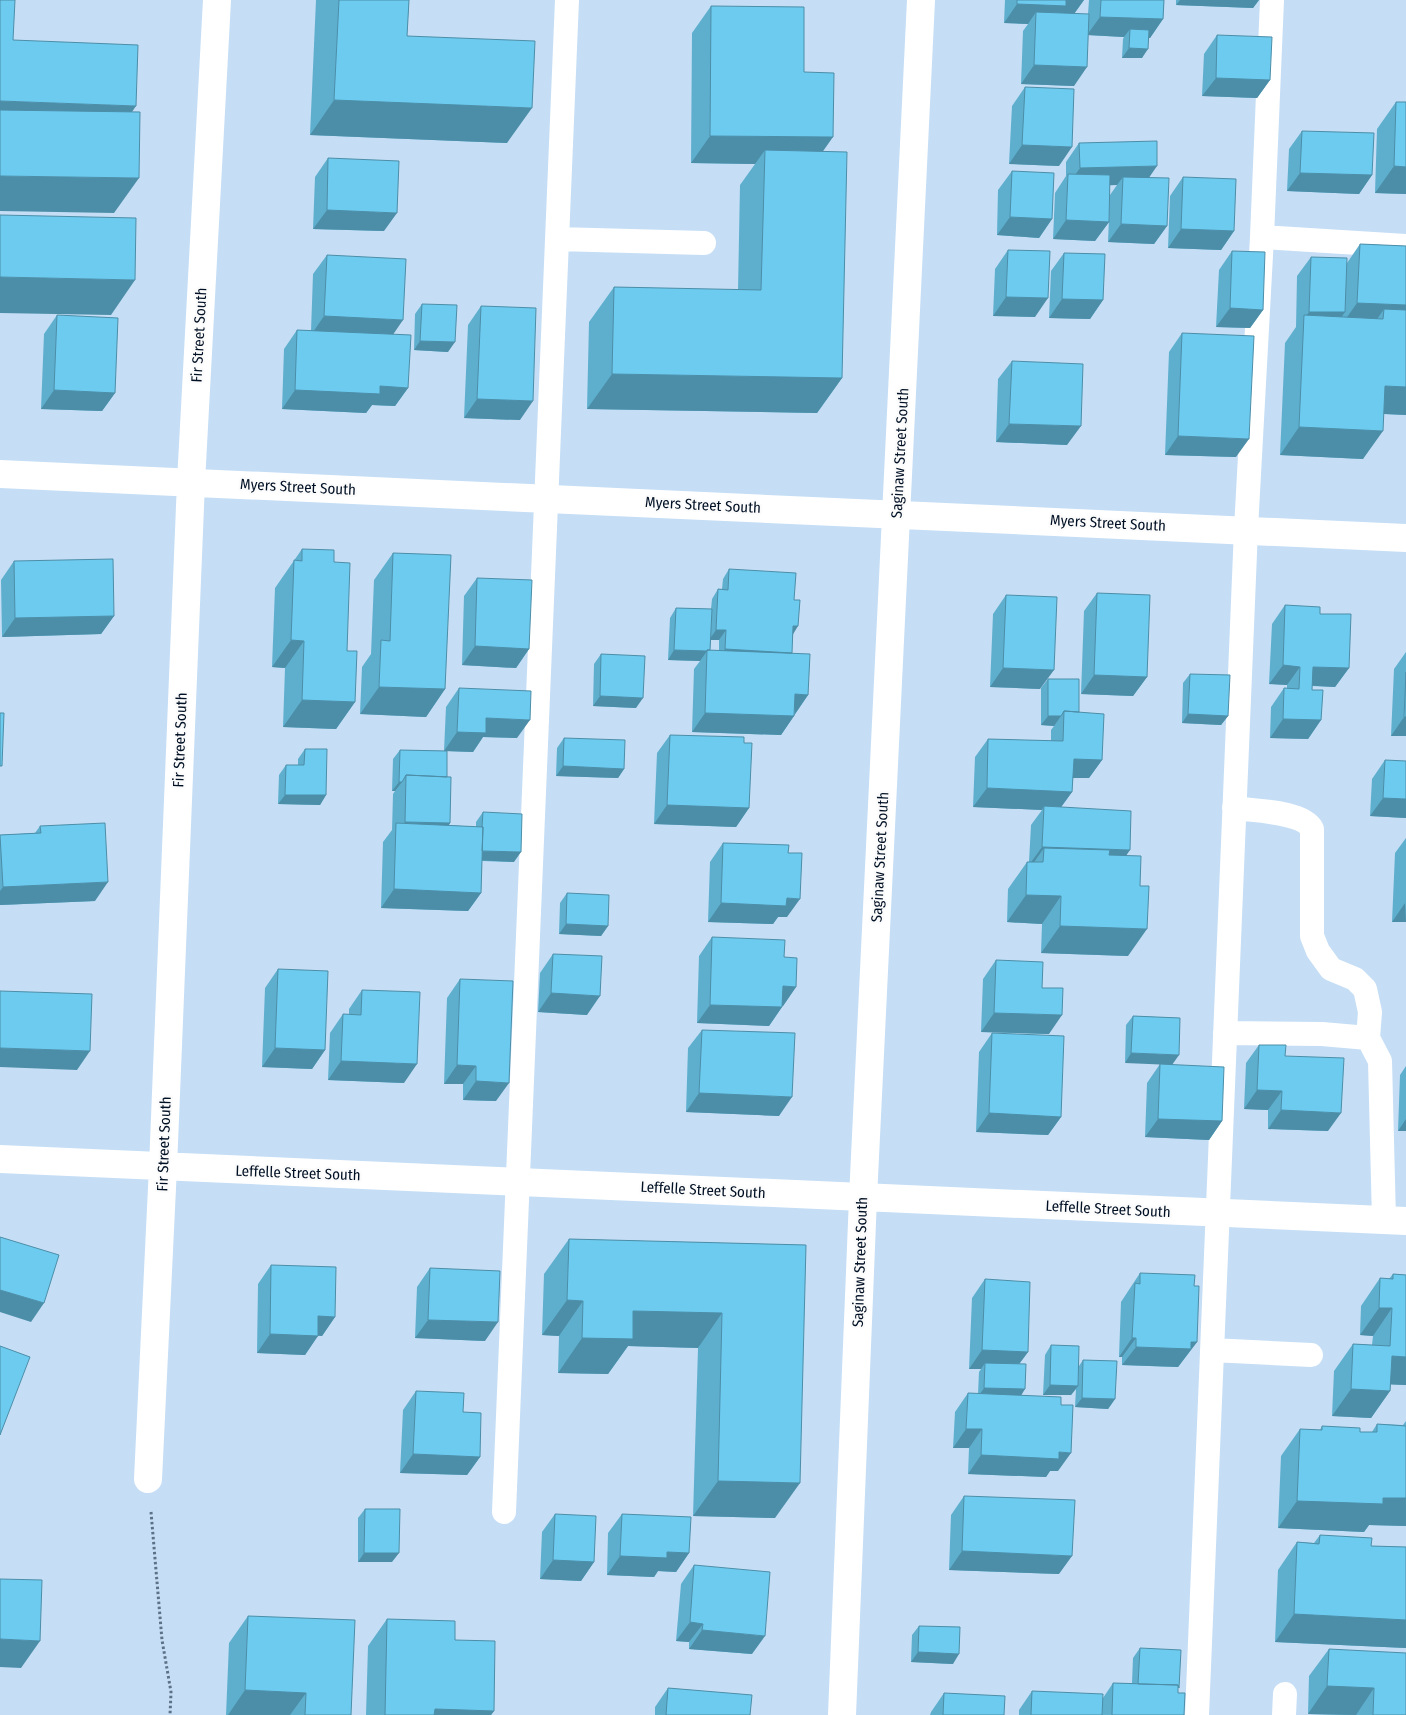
<svg xmlns="http://www.w3.org/2000/svg" width="1406" height="1715" font-family="'Fira Sans Condensed',sans-serif">
<style>
.lines{fill:none;stroke-linecap:round;stroke-linejoin:round}
.path{stroke:#5d7186;stroke-width:3;stroke-dasharray:2.5 2.5;stroke-linecap:butt}
.lane{stroke:#fff;stroke-width:24}
.street{stroke:#fff;stroke-width:28}
.wall{fill:#5eafce;fill-rule:evenodd}
.shaded-wall{fill:#4c8ea8}
.building{fill:#6dcbf0;stroke:#4c8ea8}
.labels{text-anchor:middle;dominant-baseline:central;stroke-width:4.5;stroke-linejoin:round;paint-order:stroke}
.street-label{font-size:15px;fill:#001024;stroke:#fbfbfb}
</style>
<rect width="100%" height="100%" fill="#c5def5"/>
<g class="lines">
<!-- path -->
<path class="path" d="M151,1512l11,128 9,52 -1,23"/>
<!-- lane -->
<path class="lane" d="M1262,237l144,9
M557,239l147,4
M1234,808c20,3 68,3 78,21v107l6,15 13,18 24,10 10,10 5,23 -2,26 12,23 4,159
M1225,1033l97,1 46,4
M1212,1350l99,5
M504,1512l63,-1512
M1197,1715l49,-1186 16,-292 10,-237
M1284,1715l1,-21"/>
<!-- street -->
<path class="street" d="M0,474l1406,64
M0,1159l1406,62
M148,1479l15,-312 28,-685 26,-482
M842,1715l21,-517 58,-1198"/>
</g>
<!-- wall -->
<path class="wall" d="M316,0h93l-2,36 100,107 -197,-8z
M1005,0h79l-10,14h14l1,-14h75l-1,19 -13,19h-1l-7,20h-20l1,-19 1,-2 -36,-2 -14,51 -53,-2 2,-53 5,-7 -24,-1z
M1176,0h83l-6,8 -77,-3z
M711,6l93,66 19,79 19,227 -25,35 -230,-4 2,-87 25,-35 124,3 2,-105 15,-21 -64,-1 1,-130z
M1217,35l53,45 -13,18 -55,-2 2,-42z
M1025,87l34,79 -50,-2 3,-58z
M1396,102h10v92l-31,-1 2,-64z
M1302,131l70,44 -13,19 -72,-3 2,-42z
M1079,143l70,34 18,49 -13,18 -46,-2 2,-47 7,-10h-7l-1,37 -14,19 -42,-2 2,-46 11,-17v-14z
M328,158l56,73 -71,-2 2,-52z
M1012,171l40,48 -13,19 -42,-3 1,-45z
M1183,177l51,54 -13,19 -53,-2 2,-52z
M1360,244l46,2v169l-23,-1 -20,45 -83,-4 5,-112 11,-16 1,-51 14,-19 36,6z
M1008,250l27,67 -42,-1 2,-47z
M1232,251l31,59 -13,18 -34,-1 3,-57z
M1064,253l39,47 -13,19 -41,-1 2,-47z
M327,255l66,79 15,54 -13,18 -23,-1 -6,8 -84,-4 2,-60 13,-19 14,1 2,-57z
M422,304l26,48 -34,-2 1,-36z
M481,306l39,114 -56,-2 4,-93z
M57,315l58,78 -13,18 -61,-2 3,-75z
M1182,333l54,124 -71,-2 4,-103z
M1012,361l55,84 -71,-3 2,-63z
M302,549l32,13 21,140 -19,27 -53,-2 2,-59 -13,-1 3,-79z
M393,553l52,136 -19,28 -66,-3 2,-47 9,-13 3,-74z
M14,561l100,55 -13,18 -99,3 -1,-57z
M729,569l64,66 -2,19 17,41 -27,40 -89,-3 2,-63 6,-8 -32,-1 2,-42 6,-10 35,1 1,-10 6,-10h4l1,-10zM711,640h8v11l-9,-1z
M477,578l52,71 -13,19 -54,-3 2,-69z
M1097,593l50,84 -14,19 -52,-2 3,-83z
M1006,595l34,94 -50,-2 3,-73z
M1285,605l35,9 29,54 -14,19 -23,-1v4l9,30 -13,19 -38,-1 1,-31 13,-19 3,1v-4l-18,-1 3,-60z
M1406,652v84h-15l3,-67z
M601,654l35,54 -43,-2 1,-42z
M1190,674l38,42 -7,9 -39,-2 1,-40z
M1048,679l31,33 23,48 -13,18h-16l-1,14 -11,15 65,48 2,101 -87,-3 1,-29 -35,-2 1,-33 19,-27h2l2,-37 11,-15 -69,-3 2,-50 13,-18 63,2v-11l3,-4 -13,-1v-37z
M459,688l58,50 -34,-1 -10,15 -26,-1v26l3,46 -1,2 27,2v-5l7,-10 31,50 -32,-1 -1,32 -13,18 -87,-3 2,-66 9,-12 1,-36 2,-3h-3l1,-32 7,-9 44,1 2,-44z
M670,735l74,8 5,65 -13,19 -82,-3 3,-71z
M564,738l60,31 -6,9 -62,-2 1,-28z
M305,749l21,46 -6,10 -42,-1 1,-29 7,-10h12v-6z
M1385,760l21,58 -36,-2 2,-37z
M40,826l55,75 -95,4v-70l35,-2z
M1406,838v84h-14l3,-69z
M723,843l65,10 -1,64h-9l-5,7 -65,-2 2,-60z
M567,893l41,33 -7,10 -42,-2 1,-31z
M712,937l72,20 12,30 -13,19h-1v1l-13,19 -72,-3 2,-67z
M553,954l34,61 -49,-3 2,-39z
M996,960l53,74 -68,-2 2,-53z
M278,969l47,81 -13,19 -50,-2 3,-79z
M460,979l36,122 -33,-1v-16h-19l3,-86z
M362,990l42,93 -76,-3 2,-47 13,-19 6,1v-6z
M1133,1016l47,2 -55,45 1,-38z
M702,1030l77,86 -93,-4 2,-64z
M992,1033l69,84 -13,18 -72,-3 3,-80z
M1259,1045l26,11 43,75 -60,-2v-19l-24,-1 2,-46z
M1160,1064l62,57 -13,19 -64,-3 2,-54z
M1406,1066v65h-8l2,-56z
M569,1239l237,6 -31,273 -82,-2 5,-168 -70,-2 -20,28 -50,-1 1,-37 -17,-1 2,-61z
M271,1265l64,52 -13,19 -4,-1 -13,20 -48,-2 1,-69z
M430,1268l55,73 -70,-3 2,-51z
M1140,1273l54,13 3,56 -19,25 -56,-2v-8h-3l2,-55z
M1393,1274l13,1v110l-15,-1 -1,7 -19,27 -39,-2 2,-45 19,-27 19,1 1,-9 -13,-1 1,-29 19,-28 9,1z
M985,1279l43,73 -9,12 2,31 37,76h-8l-4,6 -78,-3 1,-26h-16l2,-36 13,-19 10,1 1,-22 2,-3h-12l3,-71z
M1051,1345l28,21 4,-6 32,39 -7,10 -33,-2 1,-18 -5,6h-28l2,-40z
M416,1391l47,21 17,45 -13,18 -67,-2 3,-63z
M1406,1421v105l-37,-1 -5,7 -86,-4 3,-72 19,-27 20,1 2,-4 38,6h12l5,-8 26,1z
M964,1496l95,78 -110,-4 2,-55z
M365,1509l27,53h-34v-44z
M555,1514l39,48 -13,19 -41,-2 2,-47z
M622,1514l67,39 -13,19 -18,-1 -4,6 -47,-2 1,-42z
M1320,1535l51,11 35,1v101l-131,-6 3,-72 19,-28 17,1z
M694,1565l58,89 -63,-5v-7l-13,-1 5,-57z
M248,1616l103,99h-125l3,-72z
M387,1619l68,21 39,71 -3,4h-125l2,-69z
M919,1626l34,38 -42,-2 1,-27z
M1140,1648l38,45 6,22h-165v-5l13,-19 71,7 10,-15h19l1,-25z
M1329,1649l77,66h-64l-34,-1 1,-38z
M668,1688l82,27h-95v-8z
M944,1693l60,22h-74l1,-3z"/>
<!-- shaded-wall -->
<path class="shaded-wall" d="M1065,0h19l-13,18 -35,-6 -8,12 -24,-1 13,-19z
M1180,0h79l-6,8 -77,-3z
M1100,17l63,2 -13,19 -21,-1 1,-8 -6,8 -37,-2z
M1129,48l19,1 -6,9h-20z
M1034,65l53,2 -13,19 -53,-2z
M1216,78l54,2 -13,18 -55,-2z
M334,100l198,8 -25,35 -197,-8z
M0,101l136,5 -19,28 -117,-5z
M710,136l123,1 -19,27 -49,-14 -10,14 -64,-1z
M1022,145l50,2 -13,19 -50,-2z
M1157,166l-13,19 -21,-8 -6,8 -50,2 1,-2 12,-17z
M1394,166l12,1v27l-31,-1z
M1300,173l72,2 -13,19 -72,-3z
M0,176l139,2 -25,35 -114,-2z
M327,210l70,3 -13,18 -71,-2z
M1010,217l42,2 -13,19 -42,-3z
M1066,220l43,2 -14,19 -42,-2z
M1121,224l46,2 -13,18 -46,-2z
M1181,229l53,2 -13,19 -53,-2z
M0,277l135,3 -24,35 -111,-2z
M1006,297l42,1 -13,19 -42,-1z
M1062,299l41,1 -13,19 -41,-1z
M1357,303l49,2v28l-23,-14 1,-10 -15,22 -31,-1z
M1230,308l33,2 -13,18 -34,-1z
M1309,312h36l-13,19 -28,-12z
M324,316l79,4 -13,19 -79,-4z
M420,341l35,1 -7,10 -34,-2z
M612,374l230,4 -25,35 -230,-4z
M380,386l28,2 -13,18 -23,-1 -6,8 -84,-4 13,-19z
M1385,386l21,1v28l-40,-2z
M54,390l61,3 -13,18 -61,-2z
M477,399l56,2 -13,19 -56,-2z
M1009,424l72,2 -14,19 -71,-3z
M1299,427l84,4 -20,28 -83,-4z
M1178,436l71,3 -13,18 -71,-2z
M114,616l-13,18 -99,3 13,-19z
M793,626h5l-6,10z
M716,630h10l-7,10h-10z
M291,640l13,1 -19,27 -13,-1z
M475,646l54,3 -13,19 -54,-3z
M725,649l67,4 -7,9 -67,-3z
M674,650l33,1 -7,10 -32,-1z
M1283,665l17,2 -13,18 -18,-1z
M1313,667l36,1 -14,19 -35,-2z
M1003,668l51,2 -14,19 -50,-2z
M1094,675l53,2 -14,19 -52,-2z
M379,687l66,2 -19,28 -66,-3z
M795,694l13,1 -13,19z
M600,696l43,2 -7,10 -43,-2z
M302,700l53,2 -19,27 -53,-2z
M705,713l89,3 -13,19 -89,-3z
M1188,714l40,2 -7,9 -39,-2z
M1048,716h13l-7,10 -13,-1z
M1404,717h2v19h-15z
M486,718l44,2 -13,18 -34,-1 -10,15 -29,-1 13,-19z
M1283,719l38,1 -13,19 -38,-1z
M1074,759l28,1 -13,18h-28z
M563,766l61,3 -6,9 -62,-2z
M399,782h3l-7,9h-3z
M987,788l85,4 -13,18 -15,-4 -2,4 -69,-3z
M285,795h41l-6,10 -42,-1z
M1383,798l23,1v19l-36,-2z
M667,805l82,3 -13,19 -82,-3z
M405,822l45,1 -13,19 -41,-8z
M1042,847l88,3 -13,19 -74,-7 1,-14 -12,17h-3z
M481,851l40,1 -7,10 -40,-2z
M108,882l-13,19 -95,4v-14l3,-4z
M394,889l87,4 -13,18 -87,-3z
M1026,895l35,1 -19,28 -35,-2z
M787,898l13,1 -13,18h-9l-5,7 -65,-2 13,-19z
M1405,903l1,19h-14z
M566,924l42,2 -7,10 -42,-2z
M1060,926l87,3 -19,27 -87,-3z
M783,986l13,1 -13,19 -13,-1z
M551,993l49,3 -13,19 -49,-3z
M710,1005l72,2 -13,19 -72,-3z
M994,1013l68,2 -13,19 -68,-2z
M0,1048l90,3 -13,19 -77,-3z
M275,1048l50,2 -13,19 -50,-2z
M1131,1053l48,2 -7,10 -47,-2z
M341,1061l76,3 -13,19 -76,-3z
M457,1065l19,1 -13,18h-19z
M476,1081l33,2 -13,18 -33,-1z
M1257,1090l25,1 -14,19 -24,-1z
M699,1093l93,4 -13,19 -93,-4z
M1281,1110l60,3 -13,18 -60,-2z
M989,1113l72,4 -13,18 -72,-3z
M1158,1119l64,2 -13,19 -64,-3z
M1406,1119v12h-8z
M0,1290l44,13 -13,19 -31,-10z
M567,1300l16,1 -24,35 -17,-1z
M1379,1308h13l-19,28 -13,-1z
M633,1311l89,2 -24,35 -70,-2 -20,28 -50,-1 24,-35z
M318,1316l17,1 -13,19 -17,-1z
M428,1320l70,2 -13,19 -70,-3z
M270,1334l48,2 -13,19 -48,-2z
M1132,1338h4l-14,19h-3z
M1191,1342h6l-19,25 -56,-2 14,-18z
M982,1350l46,2 -14,19 -29,-8 -4,6h-12z
M1392,1356l14,1v28l-33,-1z
M1050,1385l28,1 -7,9h-28z
M984,1388l41,1 -6,10 -41,-2z
M1351,1389l39,2 -19,27 -39,-2z
M1082,1398l33,1 -7,10 -33,-2z
M966,1429h16l-13,19h-16z
M1059,1452l12,1 -13,18h-8l-4,6 -78,-3 13,-19z
M413,1454l67,3 -13,18 -67,-2z
M718,1481l82,2 -25,35 -82,-2z
M1383,1498h23v28l-37,-1 -5,7 -86,-4 19,-27z
M962,1551l110,5 -13,18 -110,-4z
M667,1552l22,1 -13,19 -18,-1 -4,6 -47,-2 13,-19z
M364,1553h35l-7,9h-34z
M553,1560l41,2 -13,19 -41,-2z
M1294,1614l112,6v28l-131,-6z
M690,1622l13,2 -14,18 -13,-1z
M702,1630l63,6 -13,18 -63,-5z
M0,1639l40,2 -19,27 -21,-1z
M918,1652l41,2 -6,10 -42,-2z
M1327,1686l47,2 -18,27 -48,-1z
M245,1690l61,3 -16,22h-62z
M435,1709l59,2 -3,4h-60z"/>
<!-- building -->
<path class="building" d="M0,0h15l-2,40 125,5 -2,61 -136,-5z
M339,0h70l-2,36 128,5 -3,67 -198,-8z
M1017,0h49v6l-49,-2z
M1101,0h63l-1,19 -63,-2z
M711,6l93,1v65l30,1 -1,64 -123,-1z
M1036,12l53,2 -2,53 -53,-2z
M1130,29l19,1 -1,19 -19,-1z
M1217,35l55,2 -2,43 -54,-2z
M1025,87l49,2 -2,58 -50,-2z
M1396,102h10v65l-12,-1z
M0,110l140,2 -1,66 -139,-2z
M1302,131l72,2 -2,42 -72,-2z
M1157,141v25l-77,2 -1,-25z
M765,150l82,2 -5,226 -230,-4 2,-87 147,3z
M328,158l71,3 -2,52 -70,-3z
M1012,171l42,2 -2,46 -42,-2z
M1068,174l42,1 -1,47 -43,-2z
M1123,177l46,1 -2,48 -46,-2z
M1183,177l53,2 -2,52 -53,-2z
M0,215l136,3 -1,62 -135,-3z
M1360,244l46,2v59l-49,-2z
M1008,250l42,1 -2,47 -42,-1z
M1232,251l33,1 -2,58 -33,-2z
M1064,253l41,1 -2,46 -41,-1z
M327,255l79,4 -3,61 -79,-4z
M1311,257l36,1 -2,54h-36z
M422,304l35,1 -2,37 -35,-1z
M481,306l55,2 -3,93 -56,-2z
M1384,309l22,1v77l-21,-1 -2,45 -84,-4 5,-112 79,4z
M57,315l61,3 -3,75 -61,-3z
M297,330l114,5 -3,53 -28,-2v8l-85,-4z
M1182,333l72,3 -5,103 -71,-3z
M1012,361l71,3 -2,62 -72,-2z
M302,549l32,1v12l16,1 -3,88h10l-2,51 -53,-2 2,-59 -13,-1 3,-80 8,1z
M393,553l58,2 -6,134 -66,-2 2,-47 9,1z
M113,559l1,57 -99,2 -1,-57z
M729,569l67,4 -2,27h6l-2,26h-5l-1,27 -67,-4 1,-19h-10l2,-41 10,1z
M477,578l55,2 -3,69 -54,-3z
M1097,593l53,2 -3,82 -53,-2z
M1006,595l51,2 -3,73 -51,-2z
M1285,605l35,2v7h31l-2,54 -36,-1 -1,23h11l-2,30 -38,-1 1,-31 15,1 1,-22 -17,-2z
M676,608l36,1 -2,41h-3v1l-33,-1z
M707,650l103,4 -2,41 -13,-1 -1,22 -89,-3z
M601,654l44,2 -2,42 -43,-2z
M1406,672v45h-2z
M1190,674l40,1 -2,41 -40,-2z
M1048,679h31v33l-15,-1 -3,5h-13z
M459,688l72,3 -1,29 -44,-2v15l-29,-1z
M1064,711l40,3 -2,46 -28,-1 -2,33 -85,-4 1,-49 75,2z
M0,713h4l-2,53h-2z
M670,735l74,2v6h8l-3,65 -82,-3z
M564,738l61,2 -1,29 -61,-3z
M305,749h22l-1,46h-41l1,-30h18z
M400,750l47,1v26l-41,-2 -4,7h-3z
M1385,760l21,1v38l-23,-1z
M406,775l45,2 -1,46 -45,-1z
M1044,806l87,5 -1,39 -88,-3z
M483,812l39,2 -1,38 -39,-1 1,-24h-1z
M105,823l3,59 -105,5 -3,-52 41,-2 -1,-7z
M396,823l87,4 -2,66 -87,-4z
M723,843l66,2 -1,8h14l-2,46 -13,-1 -1,8 -65,-3z
M1044,848l66,2 -1,5 32,1 -1,30h9l-2,43 -87,-3 1,-30 -35,-1 1,-33h16z
M567,893l42,2 -1,31 -42,-2z
M712,937l73,3 -1,17 13,1 -1,29 -13,-1 -1,21 -72,-2z
M553,954l49,2 -2,40 -49,-3z
M996,960l47,2 -1,26h21l-1,27 -68,-2z
M278,969l50,2 -3,79 -50,-2z
M460,979l53,2 -4,102 -33,-2v-15l-19,-1z
M362,990l58,2 -3,72 -76,-3 2,-47 18,1z
M0,991l92,3 -2,57 -90,-3z
M1133,1016l47,2 -1,37 -48,-2z
M702,1030l93,3 -3,64 -93,-4z
M992,1033l72,3 -3,81 -72,-4z
M1259,1045h27l-1,11 59,2 -3,55 -60,-3 1,-19 -25,-1z
M1160,1064l64,3 -2,54 -64,-2z
M0,1237l59,18 -15,48 -44,-13z
M569,1239l237,6 -6,238 -82,-2 4,-168 -89,-2v28l-51,-1 1,-37 -16,-1z
M271,1265l65,2 -1,50 -17,-1v20l-48,-2z
M430,1268l70,3 -2,51 -70,-2z
M1140,1273l55,2 -1,11h5l-2,56h-6v7l-55,-2v-9h-4l3,-55 5,1z
M1393,1274l13,1v82l-14,-1 -2,35 -39,-2 2,-45 37,2 2,-38h-13l1,-30 13,1z
M985,1279l45,3 -2,70 -46,-2z
M1051,1345l28,1 -1,40 -28,-1z
M0,1346l30,11 -30,78z
M1083,1360l34,1 -2,38 -33,-1z
M985,1363l41,1 -1,25 -41,-1z
M416,1391l48,2 -1,19 18,1 -1,44 -67,-3z
M968,1393l93,4v8h12l-2,48 -12,-1v7l-78,-4 1,-26h-16z
M1377,1424l29,2v72h-23v6l-86,-3 3,-72 22,1v-4l38,2v4h17z
M964,1496l111,4 -3,56 -110,-5z
M365,1509h35l-1,44h-35z
M555,1514l41,2 -2,46 -41,-2z
M622,1514l69,3 -2,36 -22,-1v6l-47,-2z
M1320,1535l52,3 -1,8 35,1v73l-112,-6 3,-72 22,2z
M694,1565l76,7 -5,64 -63,-6 1,-6 -13,-2z
M0,1579l42,1 -2,61 -40,-2z
M248,1616l107,4 -4,95h-46l1,-22 -61,-3z
M387,1619l68,2v19l40,1 -1,70 -59,-2 -1,6h-49z
M919,1626l41,1 -1,27 -41,-2z
M1140,1648l41,2 -2,38 -1,-3 -40,-1z
M1329,1649l77,4v62h-33l1,-27 -47,-2z
M1113,1683l65,2v8h7l-1,22h-72z
M668,1688l84,7 -2,20h-84z
M1032,1691l71,3 -1,21h-71z
M944,1693l61,3 -1,19h-61z"/>
<g class="labels">
<!-- street labels -->
<g class="street-label">
<text transform="translate(199 335) rotate(-87)">Fir Street South</text>
<text transform="translate(900 453) rotate(-87)">Saginaw Street South</text>
<text transform="translate(298 487) rotate(3)">Myers Street South</text>
<text transform="translate(703 505) rotate(3)">Myers Street South</text>
<text transform="translate(1108 523) rotate(3)">Myers Street South</text>
<text transform="translate(180 740) rotate(-88)">Fir Street South</text>
<text transform="translate(880 857) rotate(-87)">Saginaw Street South</text>
<text transform="translate(164 1144) rotate(-88)">Fir Street South</text>
<text transform="translate(298 1173) rotate(2)">Leffelle Street South</text>
<text transform="translate(703 1190) rotate(3)">Leffelle Street South</text>
<text transform="translate(1108 1209) rotate(3)">Leffelle Street South</text>
<text transform="translate(860 1262) rotate(-88)">Saginaw Street South</text>
</g>
</g>
</svg>
